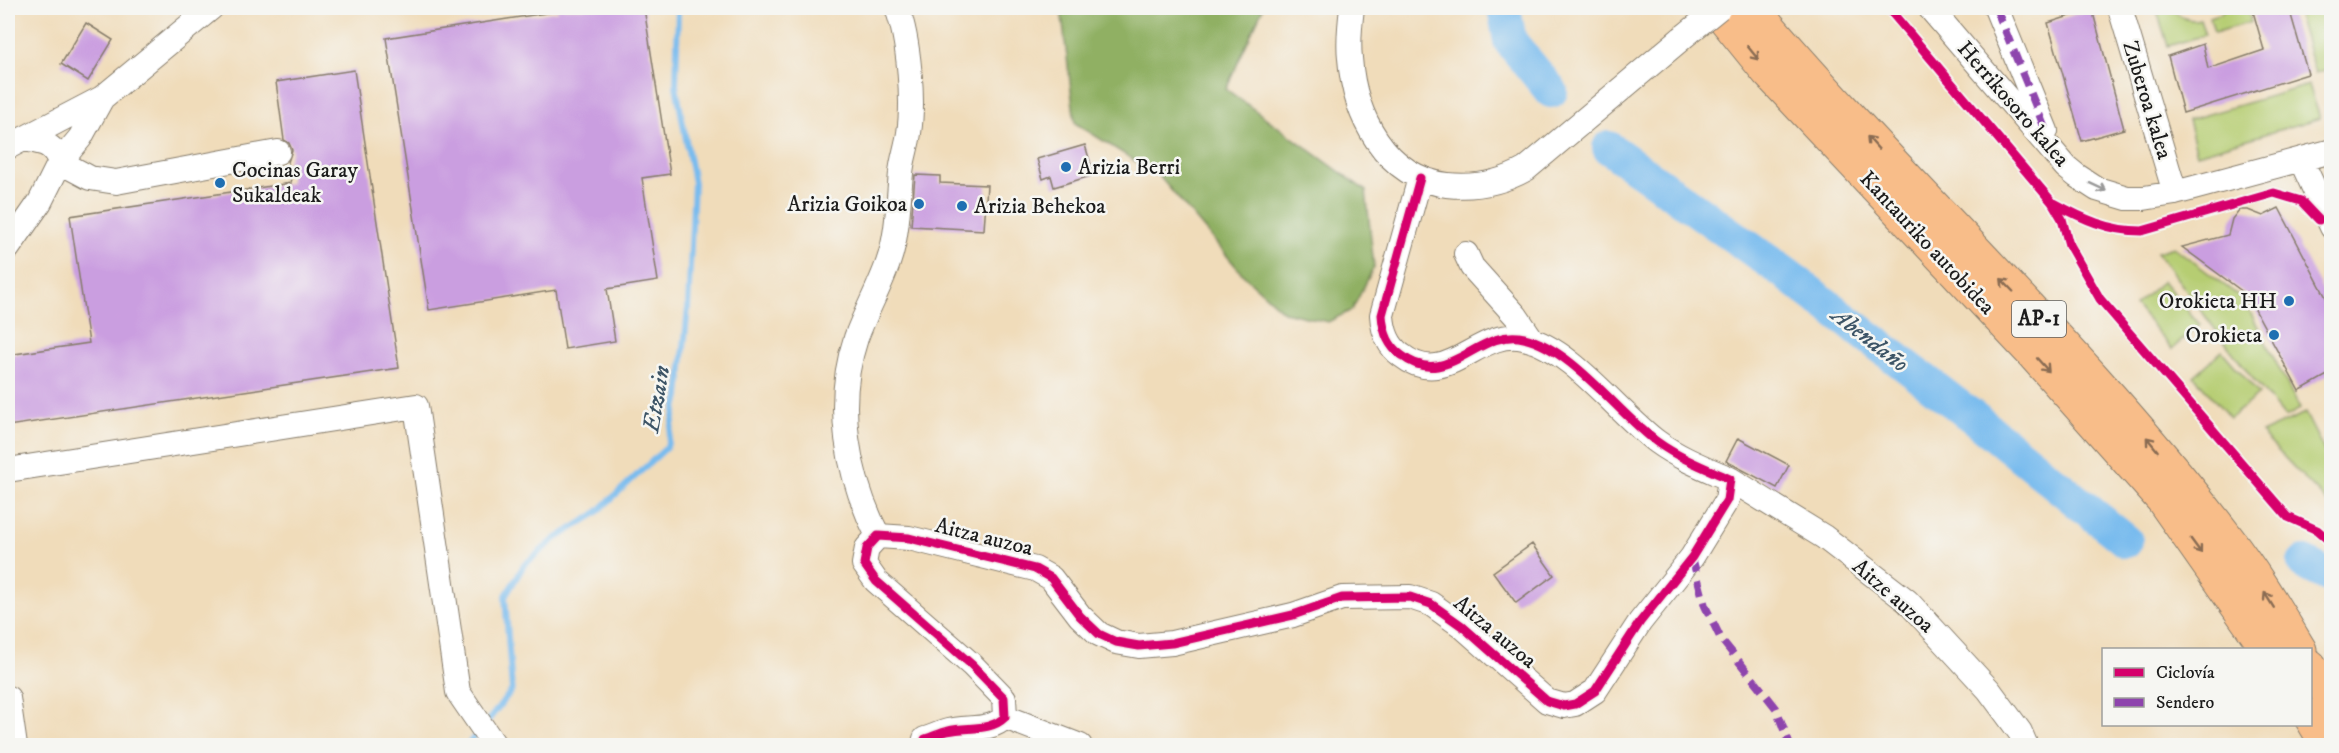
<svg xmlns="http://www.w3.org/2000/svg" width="2339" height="753" font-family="'IM FELL DW Pica',serif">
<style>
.green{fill:#b6cd72;stroke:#697447;stroke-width:1.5}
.forest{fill:#90b064;stroke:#566640;stroke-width:1.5}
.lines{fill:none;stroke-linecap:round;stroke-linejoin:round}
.stream{stroke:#78bbee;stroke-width:6}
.river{stroke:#78bbee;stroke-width:34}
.building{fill:#ca9ee0}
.minor-casing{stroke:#867c6b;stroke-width:26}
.highway-casing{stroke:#867c6b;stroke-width:35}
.minor{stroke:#fff;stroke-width:24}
.highway{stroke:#f8bd89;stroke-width:33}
.minor-bridge-casing{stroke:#867c6b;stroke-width:26;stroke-linecap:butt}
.minor-bridge{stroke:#fff;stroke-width:24}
.quiet{stroke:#8e44ad;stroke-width:8;stroke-dasharray:15 8;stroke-linecap:butt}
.cycleway-casing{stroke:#f6f6f2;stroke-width:13}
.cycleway{stroke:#d6006c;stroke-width:9}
.oneway{stroke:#8a6c52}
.oneway2{stroke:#999}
.poi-dot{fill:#1f6fb2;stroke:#f6f6f2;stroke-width:2}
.labels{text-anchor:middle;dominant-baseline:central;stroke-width:5;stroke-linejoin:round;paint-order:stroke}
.shield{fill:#f6f6f2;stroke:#5d5d5c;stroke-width:1.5}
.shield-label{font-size:21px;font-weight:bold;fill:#1c1c1c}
.street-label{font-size:22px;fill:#1c1c1c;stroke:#f6f6f2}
.poi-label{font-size:22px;fill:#1c1c1c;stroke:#f6f6f2;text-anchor:start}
.water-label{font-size:24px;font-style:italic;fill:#3c5466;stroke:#f6f6f2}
</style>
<rect width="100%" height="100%" fill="#f6f6f2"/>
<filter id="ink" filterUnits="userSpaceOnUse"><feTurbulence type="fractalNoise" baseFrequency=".0167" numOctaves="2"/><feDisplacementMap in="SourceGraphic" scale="12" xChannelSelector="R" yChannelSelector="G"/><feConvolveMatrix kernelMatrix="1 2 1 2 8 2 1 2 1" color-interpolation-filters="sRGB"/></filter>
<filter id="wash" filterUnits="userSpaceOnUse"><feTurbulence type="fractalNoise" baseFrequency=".008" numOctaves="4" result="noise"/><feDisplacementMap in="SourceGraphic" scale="24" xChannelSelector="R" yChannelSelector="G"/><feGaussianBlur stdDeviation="1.35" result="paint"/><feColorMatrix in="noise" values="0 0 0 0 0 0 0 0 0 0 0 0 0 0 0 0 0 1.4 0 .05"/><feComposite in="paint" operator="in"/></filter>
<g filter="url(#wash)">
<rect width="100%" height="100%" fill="#f0dcba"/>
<!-- green -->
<path class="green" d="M2156,8h17c5,9 15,14 27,11l5,16 -37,11z
M2225,8h22l4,14 -37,11 -4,-16 12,-4z
M2324,8l7,25v35l-16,5 -17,-58z
M2309,85l11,33 -123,36 -9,-34z
M2174,247l70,53 56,109 -15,8 -36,-43 -92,-122z
M2163,281l37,44 -28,24 -37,-44z
M2222,351l37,43 -29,24 -36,-42z
M2305,413l26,51v42l-70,-73z"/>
<!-- forest -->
<path class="forest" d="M1061,8h202l-37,81 140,102 8,76 -22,43 -24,12 -44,-10 -39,-35 -86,-101 -84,-53z"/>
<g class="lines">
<!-- stream -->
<path class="stream" d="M487,722l25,-32 -7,-93 19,-32 31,-26 40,-25 72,-67 12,-51 9,-88 6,-125 -18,-97 2,-78
M467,746l11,-14"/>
<!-- river -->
<path class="river" d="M1504,8l6,33 41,50
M1609,148l176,125 193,148 148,120
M2304,563l28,14"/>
</g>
<g id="blocks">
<!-- building -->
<path class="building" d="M555,8h89l26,166 -28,4 16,103 -51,8 8,52 -50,8 -9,-59 -127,20 -43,-272 173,-27z
M2252,8h37l19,66 -125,39 -15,-57 35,-12 5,25 56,-19z
M2092,9l32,120 -42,12 -34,-118z
M86,23l27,17 -25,41 -27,-17z
M354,70l45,298 -391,58v-71l81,-12 -19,-127 221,-33 -3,-21 4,-12 -3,-7 -5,-3 -8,-58z
M1085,145l9,30 -40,12 -3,-11 -8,3 -6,-20z
M915,175l25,1v7l47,2 -3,45 -73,-4z
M2279,208l52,99v66l-32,18 -52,-96 -65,-48 46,-12 4,-16 7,-9h9l15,6z
M1738,438l51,27 -12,23 -51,-27z
M1532,544l22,31 -38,28 -23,-31z"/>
</g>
</g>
<g filter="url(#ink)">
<use href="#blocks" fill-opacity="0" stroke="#867c6b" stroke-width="1.5"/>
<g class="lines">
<defs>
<path id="minor" d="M1352,8c-2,16 -4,33 -2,50 4,57 35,119 97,127 28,3 54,-2 79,-16l156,-131
M1930,8l136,159 11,9 20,13 30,9h17l31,-5 157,-42
M1996,8l50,123
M2120,8l55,185
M102,98l-22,40 -20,24 30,16 26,4 162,-30
M8,147l94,-49 109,-90
M2301,160l31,67
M8,248l32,-46 20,-40c-8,-20 -17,-19 -37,-23
M1466,254l6,13 44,49 17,25
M8,470l408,-64 42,286 37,54
M1730,479l94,58 83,64 82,89 31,42 6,14
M878,536c-31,-61 -44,-132 -22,-198 9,-25 23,-49 32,-75 10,-28 10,-60 13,-90 1,-13 6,-26 8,-40 5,-33 0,-93 -12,-125
M8,698l7,48
M1005,717l75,29
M923,746l2,-7c8,-2 15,-6 23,-8 20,-5 42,1 57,-14l-1,-19 -32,-33 -96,-84 -12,-17 3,-16 11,-12 31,2 126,31 16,9 29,38 19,18 17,8 23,4 33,-3 121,-28 49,-17 68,-1 21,7 31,22 85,75 17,5 11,-2 20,-13 45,-69 52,-65 35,-57 3,-21c-25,-11 -51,-21 -73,-37 -39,-29 -85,-93 -133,-104 -47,-11 -76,54 -123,17 -13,-9 -18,-24 -19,-40l38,-137"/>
<path id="highway" d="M1716,8l52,64 266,283 128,144 106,151
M1753,8c154,181 331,342 475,531 27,35 49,73 72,111
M2310,666l22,33
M2310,716l18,30"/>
</defs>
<!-- minor casing -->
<use href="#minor" class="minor-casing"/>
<!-- highway casing -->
<use href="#highway" class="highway-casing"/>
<!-- minor -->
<use href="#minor" class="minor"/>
<!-- highway -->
<use href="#highway" class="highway"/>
<defs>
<path id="minor-bridge" d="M1682,38l37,-30"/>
</defs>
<!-- minor-bridge casing -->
<use href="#minor-bridge" class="minor-bridge-casing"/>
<!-- minor-bridge -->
<use href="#minor-bridge" class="minor-bridge"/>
<!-- quiet -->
<path class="quiet" d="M1996,8l50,123
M1692,557l13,49 16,33 55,69 14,38"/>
<defs>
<path id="cycleway" d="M1888,8l164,194 10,17 7,26 31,54 188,218 29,13 15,13
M2054,203c29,16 55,28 88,28l132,-38 27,8 18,19
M923,746l2,-7c8,-2 15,-6 23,-8 20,-5 42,1 57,-14l-1,-19 -32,-33 -96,-84 -12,-17 3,-16 11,-12 31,2 126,31 16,9 29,38 19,18 17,8 23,4 33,-3 121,-28 49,-17 68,-1 21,7 31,22 85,75 17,5 11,-2 20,-13 45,-69 52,-65 35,-57 3,-21c-25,-11 -51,-21 -73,-37 -39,-29 -85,-93 -133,-104 -47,-11 -76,54 -123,17 -13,-9 -18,-24 -19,-40l38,-137"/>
</defs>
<!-- cycleway casing -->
<use href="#cycleway" class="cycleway-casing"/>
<!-- cycleway -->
<use href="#cycleway" class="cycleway"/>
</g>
<!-- one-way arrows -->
<defs><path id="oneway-shaft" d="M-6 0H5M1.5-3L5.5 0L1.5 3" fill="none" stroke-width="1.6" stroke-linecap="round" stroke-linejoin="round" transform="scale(1.5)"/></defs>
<g class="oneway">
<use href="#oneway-shaft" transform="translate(1753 53) rotate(51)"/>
<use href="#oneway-shaft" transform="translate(1873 143) rotate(-132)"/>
<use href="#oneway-shaft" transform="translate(2007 285) rotate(-134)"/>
<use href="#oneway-shaft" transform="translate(2043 365) rotate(48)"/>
<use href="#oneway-shaft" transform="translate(2152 444) rotate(-129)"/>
<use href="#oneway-shaft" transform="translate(2196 546) rotate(54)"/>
<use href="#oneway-shaft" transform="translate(2269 600) rotate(-122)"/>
</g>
<use class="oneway2" href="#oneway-shaft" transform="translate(2098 187) rotate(25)"/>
</g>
<!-- markers -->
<g class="poi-dot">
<circle cx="1066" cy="167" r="6"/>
<circle cx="220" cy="183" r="6"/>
<circle cx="919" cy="204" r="6"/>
<circle cx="962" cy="206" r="6"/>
<circle cx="2289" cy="301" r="6"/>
<circle cx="2274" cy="335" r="6"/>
</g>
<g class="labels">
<!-- shield labels -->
<rect class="shield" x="2012" y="301" width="54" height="36" rx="4.5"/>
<g class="shield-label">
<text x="2039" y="319">AP-1</text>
</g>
<!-- street labels -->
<g class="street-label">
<text transform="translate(2147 100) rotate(73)">Zuberoa kalea</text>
<text transform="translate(2013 104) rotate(49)">Herrikosoro kalea</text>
<text transform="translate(1927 243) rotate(47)">Kantauriko autobidea</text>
<text transform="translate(984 537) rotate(14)">Aitza auzoa</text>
<text transform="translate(1893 596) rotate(41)">Aitze auzoa</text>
<text transform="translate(1495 632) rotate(40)">Aitza auzoa</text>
</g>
<!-- poi labels -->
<g class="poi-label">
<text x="1078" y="167">Arizia Berri</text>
<text x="232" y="170">Cocinas Garay<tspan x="232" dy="25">Sukaldeak</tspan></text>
<text x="907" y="204" text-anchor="end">Arizia Goikoa</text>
<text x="974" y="206">Arizia Behekoa</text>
<text x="2277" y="301" text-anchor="end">Orokieta HH</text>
<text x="2262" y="335" text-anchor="end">Orokieta</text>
</g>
<!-- water labels -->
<g class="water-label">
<text transform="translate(1870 340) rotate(38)">Abendaño</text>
<text transform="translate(657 399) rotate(-80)">Etzain</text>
</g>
</g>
<!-- margin -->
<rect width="2339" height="753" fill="none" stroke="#f6f6f2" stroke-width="30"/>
<!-- legend -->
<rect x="2102" y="648" width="210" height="78" fill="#f6f6f2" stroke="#9f9f9c" stroke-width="1.5"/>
<rect x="2114" y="668" width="30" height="9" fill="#d6006c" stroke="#9f9f9c" stroke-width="1.5"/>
<text x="2156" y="678" font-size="18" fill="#1c1c1c">Ciclovía</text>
<rect x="2114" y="698" width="30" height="9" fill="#8e44ad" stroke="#9f9f9c" stroke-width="1.5"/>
<text x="2156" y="708" font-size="18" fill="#1c1c1c">Sendero</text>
</svg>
